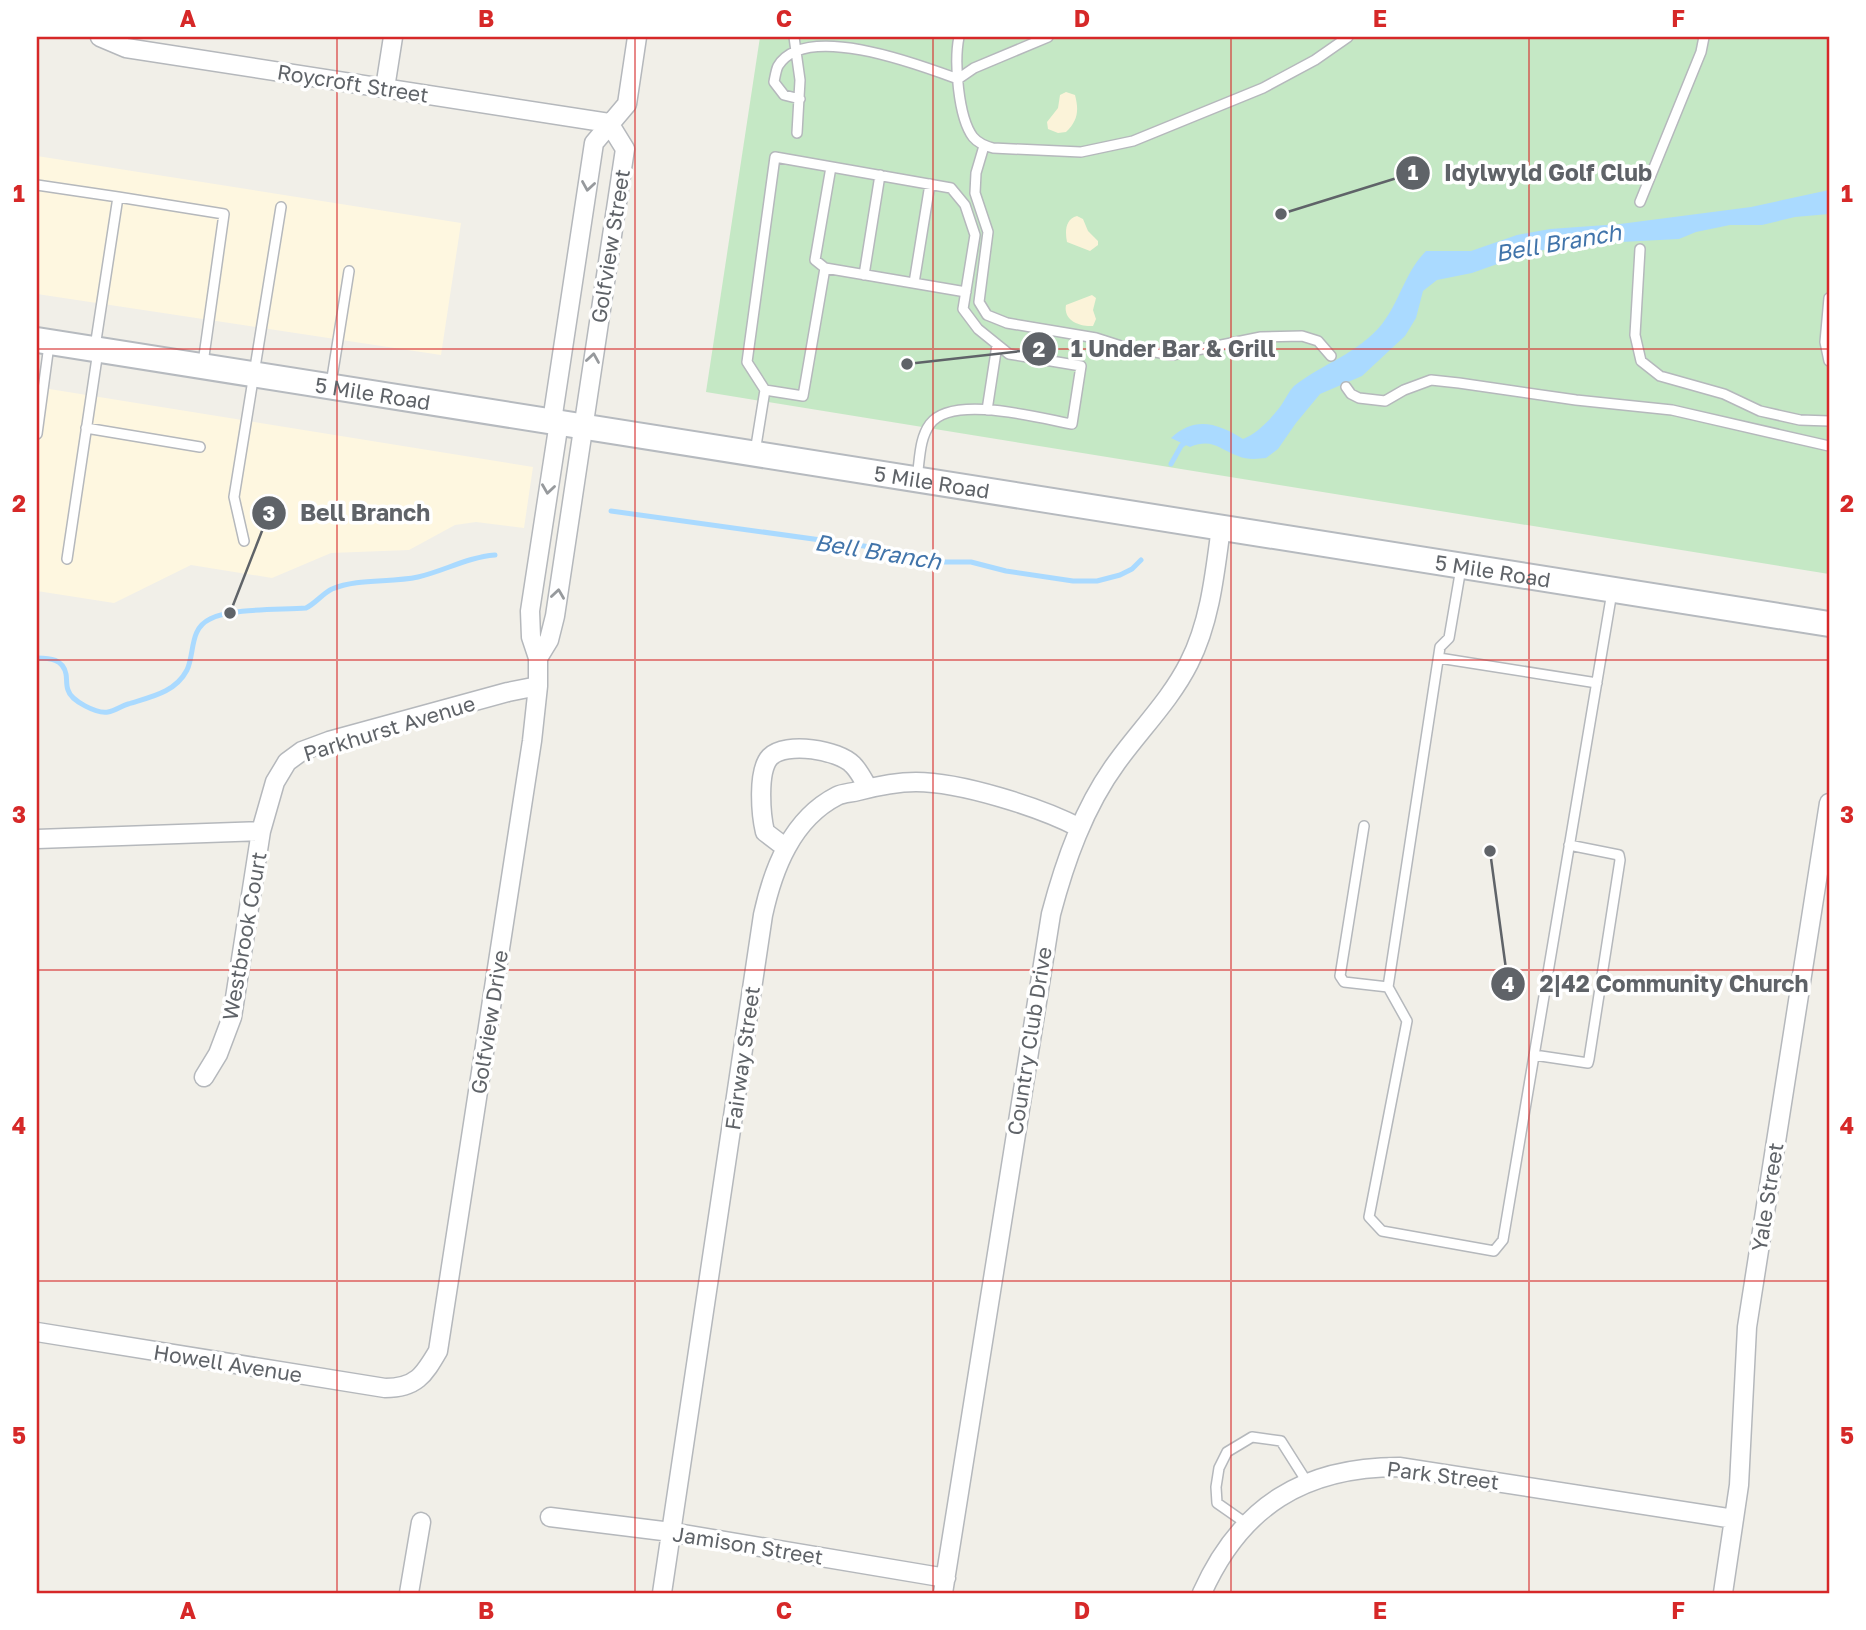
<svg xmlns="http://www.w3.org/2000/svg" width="1866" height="1630" font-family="'Golos Text',sans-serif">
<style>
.commercial{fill:#fef7e0}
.green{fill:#c5e8c5}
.sand{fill:#fbf3d9}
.water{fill:#aadaff}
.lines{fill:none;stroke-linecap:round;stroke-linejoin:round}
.stream{stroke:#aadaff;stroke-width:5}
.service-casing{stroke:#b5b8bc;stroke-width:12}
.minor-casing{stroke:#b5b8bc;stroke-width:21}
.secondary-casing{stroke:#b6babf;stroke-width:28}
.service{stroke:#fff;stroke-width:9}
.minor{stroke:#fff;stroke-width:18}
.secondary{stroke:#fff;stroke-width:24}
.oneway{stroke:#979a9d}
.grid{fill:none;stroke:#d62828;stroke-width:2;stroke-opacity:0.55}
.labels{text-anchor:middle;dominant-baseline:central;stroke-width:7;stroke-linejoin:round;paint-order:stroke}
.street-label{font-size:21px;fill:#5f6368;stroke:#fff}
.water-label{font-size:23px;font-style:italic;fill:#4174aa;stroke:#fff}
.leader{fill:none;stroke:#5f6368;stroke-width:2.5}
.callout-dot{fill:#5f6368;stroke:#fff;stroke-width:2.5}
.mark-label{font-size:21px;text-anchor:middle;font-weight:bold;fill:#fff}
.callout-label{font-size:23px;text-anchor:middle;font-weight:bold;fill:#5f6368;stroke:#fff;stroke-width:7;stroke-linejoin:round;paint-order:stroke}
.neatline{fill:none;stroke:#d62828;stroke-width:2.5}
.grid-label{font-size:23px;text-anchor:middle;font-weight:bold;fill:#d62828}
</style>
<rect width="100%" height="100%" fill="#f1efe8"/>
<!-- commercial -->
<path class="commercial" d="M37,156l424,67 -20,132 -404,-61z
M37,387l496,80 -9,61 -48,-6 -21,3 -46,25 -78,3 -59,25 -81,-13 -77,38 -77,-12z"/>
<!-- green -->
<path class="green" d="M760,37h1069v537l-1123,-182z"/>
<!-- sand -->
<path class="sand" d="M1066,92l9,3c4,15 3,26 -9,37l-8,1 -10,-4 -1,-7 11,-14 2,-13z
M1077,216l6,3 5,12 10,10v4l-8,6 -23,-9c-2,-10 -2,-23 10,-26z
M1092,295l4,3 -3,12 3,9 -3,7c-14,1 -30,-6 -27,-21z"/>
<!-- water -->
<path class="water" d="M1829,190v24l-34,3 -33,8h-32l-34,7 -17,7 -58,3 -32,6h-31l-27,4 -59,21 -35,7 -14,11 -7,27 -11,18 -43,40 -42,18 -24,29 -18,26 -12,9c-9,1 -19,2 -28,-2 -20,-7 -25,-18 -48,-9l-19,-9c24,-22 46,-15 72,1 15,-6 30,-22 39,-35 4,-6 7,-13 12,-18 28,-22 65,-33 88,-62 18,-23 23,-52 44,-73h45l46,-16 33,-6 70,-5 131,-17z"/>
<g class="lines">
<!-- stream -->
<path class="stream" d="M1171,464l10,-18 6,-5
M611,511l253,35 77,16h30l35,9 67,10h24l23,-6 12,-6 9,-9
M37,658c13,0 26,1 29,16 1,5 0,11 2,16 3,11 29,24 40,22 7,-1 13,-6 20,-8 22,-7 47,-11 59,-34 8,-17 2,-41 23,-51 20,-11 71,-9 96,-11 10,-5 16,-14 26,-19 26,-11 58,-6 86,-12 26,-6 50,-20 77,-22"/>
<defs>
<path id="service" d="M794,37l6,43 -3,53
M959,37c-5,24 -1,80 14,100 5,6 12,9 20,11l88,4 52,-11 130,-53 52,-28 33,-23
M800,99l-16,-4 -10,-13c1,-5 2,-12 4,-16 27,-45 142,-1 180,13l16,-11 74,-31
M984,146l-8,27 -1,20 13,39 -9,70 8,13 20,8 89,15 25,8 51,9 89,-18 41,-1 16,5 13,15
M37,185l81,12
M1640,202l61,-150 3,-15
M1640,249l-5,86 6,26 19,15 64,18 36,17 40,9 29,1
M825,268l-10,-8 16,-93
M864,275l16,-100
M914,283l16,-99
M1829,298l-4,44 4,19
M95,347l23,-150 106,17 -21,149
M331,384l18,-113
M1346,387l5,7 8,4 26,3 19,-11 27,-10 28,3 117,17 96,10 157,36
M765,390l38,6 22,-128 141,24
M987,410l10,-65
M86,428l114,19
M37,434l12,-89
M755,452l10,-62 -18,-28 28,-205 176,31 14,17 10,30 -12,74 15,20 31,25 72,12 -9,58c-33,-6 -120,-30 -142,0 -11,15 -10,36 -13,53
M244,541l-10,-44 47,-290
M67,559l31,-208
M1461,568l-12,70 -9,9 -52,340 19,34 -38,196 13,14 112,20 9,-11 109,-648
M1439,658l158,25
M1364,826l-24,150 4,6 44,5
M1534,1055l54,8 1,-4 31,-199 -1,-5 -50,-10
M1247,1524l-30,-21 -1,-16 3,-19 8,-16 25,-15 29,4 26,41"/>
<path id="minor" d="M100,37l26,11 483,75
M385,88l8,-51
M552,421l42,-278 33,-39 10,-67
M538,658l11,-18 6,-24 70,-467 -16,-26
M37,839l224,-8
M786,848l-21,-16c-4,-17 -8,-61 5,-75 16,-16 69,-7 83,8 6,6 11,16 15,23
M204,1077l14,-23 14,-37 29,-186 14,-49 12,-20 15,-11 27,-10 179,-49 30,-6
M37,1332l348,56c31,0 39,-13 53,-37l94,-610 6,-55v-28l-7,-21 -1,-26 29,-189
M550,1517l121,15 275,46
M409,1593l12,-71
M662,1593l101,-678c10,-46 29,-96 74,-119 6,-3 14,-3 21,-5 19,-5 37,-9 58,-9 44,0 124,25 164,46
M943,1593l108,-679c14,-53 33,-107 66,-152 24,-33 54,-63 72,-99 21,-41 26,-90 32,-136
M1202,1593c39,-87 102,-126 197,-126l335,52
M1723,1593l16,-108 8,-158 82,-524"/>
<g id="secondary">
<path id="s1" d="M37,340l1792,284"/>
</g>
</defs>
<!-- service casing -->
<use href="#service" class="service-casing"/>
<!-- minor casing -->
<use href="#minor" class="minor-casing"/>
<!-- secondary casing -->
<use href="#secondary" class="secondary-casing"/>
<!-- service -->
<use href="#service" class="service"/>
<!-- minor -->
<use href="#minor" class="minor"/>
<!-- secondary -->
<use href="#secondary" class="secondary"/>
</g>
<!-- one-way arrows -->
<defs><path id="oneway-chevron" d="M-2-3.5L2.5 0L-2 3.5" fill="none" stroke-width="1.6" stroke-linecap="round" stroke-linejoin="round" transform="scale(1.75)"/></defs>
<g class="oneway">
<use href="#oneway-chevron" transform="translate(588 186) rotate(99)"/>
<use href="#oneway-chevron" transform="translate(593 358) rotate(-81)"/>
<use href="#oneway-chevron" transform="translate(548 489) rotate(98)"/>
<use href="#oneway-chevron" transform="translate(558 594) rotate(-82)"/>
</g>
<!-- grid -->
<path class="grid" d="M337,37v1556M635,37v1556M933,37v1556M1231,37v1556M1529,37v1556M37,349h1792M37,660h1792M37,970h1792M37,1281h1792"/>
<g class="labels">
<!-- street labels -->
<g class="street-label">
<text transform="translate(353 83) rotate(9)">Roycroft Street</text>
<text transform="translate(610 246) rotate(-81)">Golfview Street</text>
<text stroke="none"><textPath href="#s1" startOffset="340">5 Mile Road</textPath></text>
<text stroke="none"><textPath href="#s1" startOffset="906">5 Mile Road</textPath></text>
<text stroke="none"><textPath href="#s1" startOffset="1474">5 Mile Road</textPath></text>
<text transform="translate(389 728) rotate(-17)">Parkhurst Avenue</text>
<text transform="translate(244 936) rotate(-80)">Westbrook Court</text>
<text transform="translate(489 1022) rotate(-81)">Golfview Drive</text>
<text transform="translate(1029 1041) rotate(-81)">Country Club Drive</text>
<text transform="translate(742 1058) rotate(-82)">Fairway Street</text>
<text transform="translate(1767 1197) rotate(-81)">Yale Street</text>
<text transform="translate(228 1363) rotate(9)">Howell Avenue</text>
<text transform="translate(1443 1475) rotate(7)">Park Street</text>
<text transform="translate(748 1545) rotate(9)">Jamison Street</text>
</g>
<!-- water labels -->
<g class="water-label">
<text transform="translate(1558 242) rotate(-10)">Bell Branch</text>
<text transform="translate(878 551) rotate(9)">Bell Branch</text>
</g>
</g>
<!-- callouts -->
<path class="leader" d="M1281 214L1413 173M907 364L1039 349M230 613L269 513M1490 851L1508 984"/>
<g class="callout-dot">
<circle cx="1281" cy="214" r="7"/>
<circle cx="907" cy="364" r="7"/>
<circle cx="230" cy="613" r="7"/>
<circle cx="1490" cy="851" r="7"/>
<circle cx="1413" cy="173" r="18"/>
<circle cx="1039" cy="349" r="18"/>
<circle cx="269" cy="513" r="18"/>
<circle cx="1508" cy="984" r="18"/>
</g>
<g class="mark-label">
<text x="1413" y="180">1</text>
<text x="1039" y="357">2</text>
<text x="269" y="521">3</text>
<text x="1508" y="992">4</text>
</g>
<g class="callout-label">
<text x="1548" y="181">Idylwyld Golf Club</text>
<text x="1173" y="357">1 Under Bar &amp; Grill</text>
<text x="365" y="521">Bell Branch</text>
<text x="1674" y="992">2|42 Community Church</text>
</g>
<!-- border -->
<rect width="1866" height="1630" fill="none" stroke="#ffffff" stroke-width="77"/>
<rect x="38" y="38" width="1790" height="1554" class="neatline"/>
<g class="grid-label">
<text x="188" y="27">A</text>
<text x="486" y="27">B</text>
<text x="784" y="27">C</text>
<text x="1082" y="27">D</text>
<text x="1380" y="27">E</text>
<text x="1678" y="27">F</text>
<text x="19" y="202">1</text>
<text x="1847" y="202">1</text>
<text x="19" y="512">2</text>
<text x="1847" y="512">2</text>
<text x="19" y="823">3</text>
<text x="1847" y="823">3</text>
<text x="19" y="1134">4</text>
<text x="1847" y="1134">4</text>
<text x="19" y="1444">5</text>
<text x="1847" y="1444">5</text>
<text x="188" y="1619">A</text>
<text x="486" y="1619">B</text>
<text x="784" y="1619">C</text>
<text x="1082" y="1619">D</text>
<text x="1380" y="1619">E</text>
<text x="1678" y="1619">F</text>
</g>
</svg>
